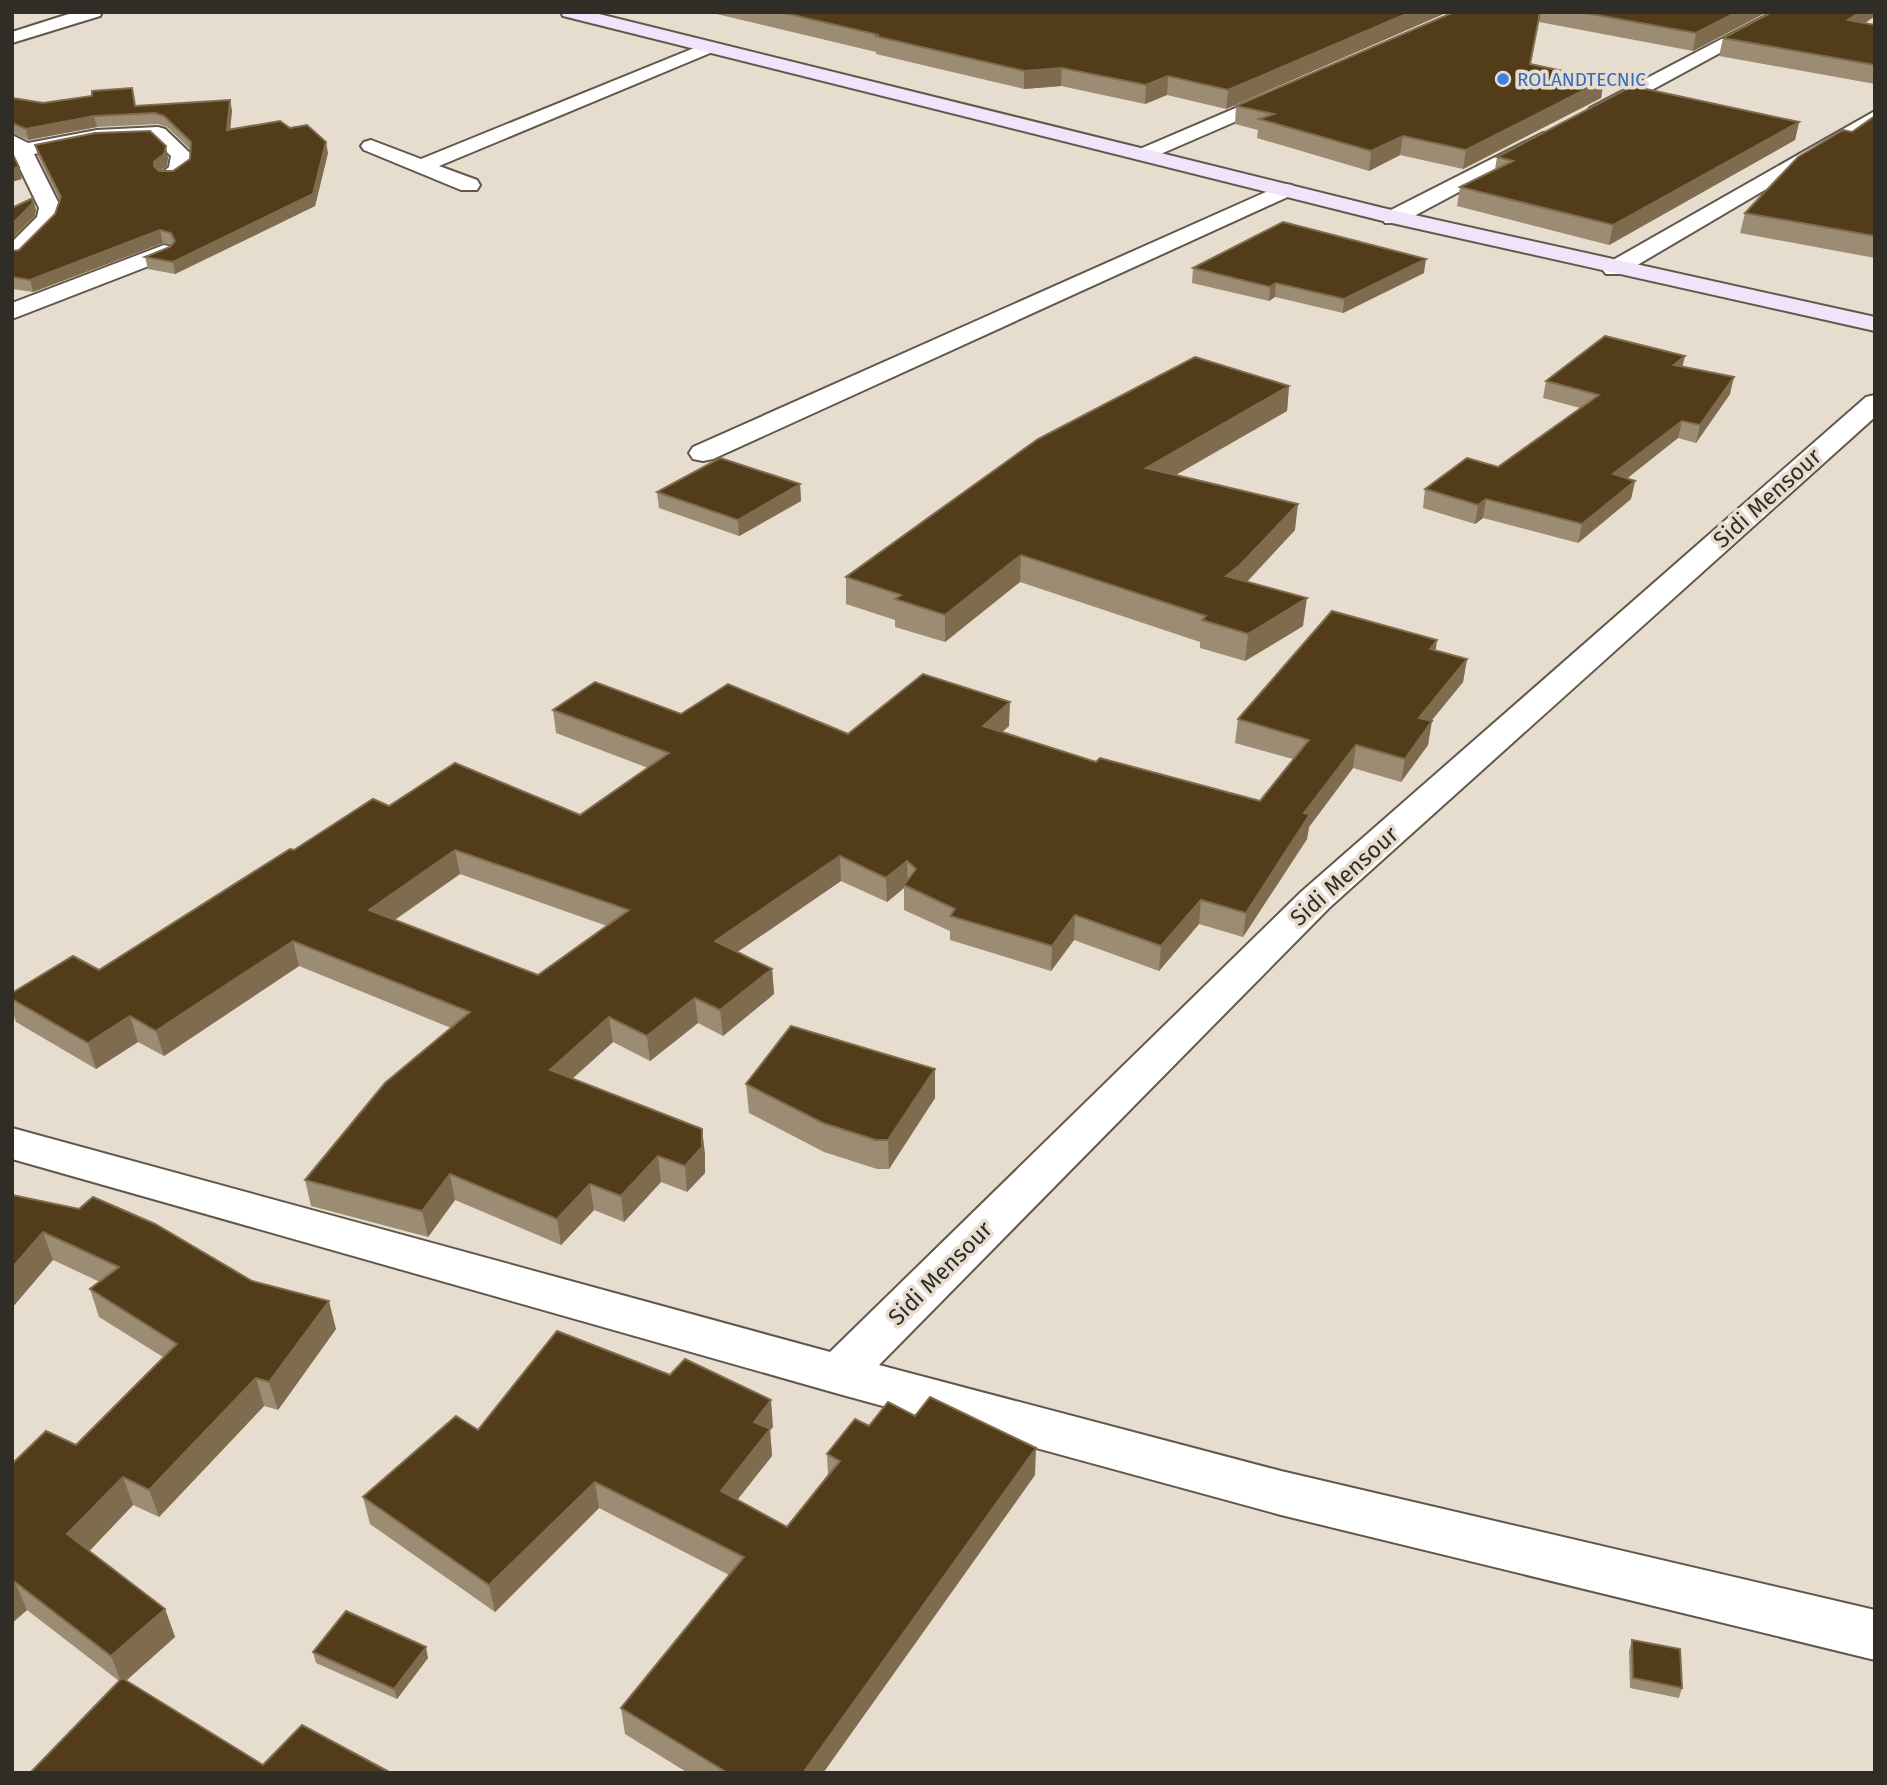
<svg xmlns="http://www.w3.org/2000/svg" width="1887" height="1785" font-family="'Fira Sans',sans-serif">
<style>
.lines{fill:none;stroke-linecap:round;stroke-linejoin:round}
.minor-casing{stroke:#61584b;stroke-width:4}
.secondary-casing{stroke:#61584b;stroke-width:4}
.minor{fill:#fff;fill-rule:evenodd}
.secondary{fill:#efe4f9;fill-rule:evenodd}
.wall{fill:#9c8c74;fill-rule:evenodd}
.shaded-wall{fill:#7f6c4f}
.building{fill:#523c19;stroke:#7f6c4f;stroke-width:2;fill-rule:evenodd}
.shop-dot{fill:#3f7fe0;stroke:#e7ddce;stroke-width:2.5}
.labels{text-anchor:middle;dominant-baseline:central;stroke-width:7;stroke-linejoin:round;paint-order:stroke}
.far-shop-label{font-size:19px;fill:#366cbe;stroke:#e7ddce;text-anchor:start}
.street-label{font-size:23px;fill:#302c26;stroke:#e7ddce}
</style>
<rect width="100%" height="100%" fill="#e7ddce"/>
<g class="lines">
<defs>
<path id="minor" d="M75,12h27l-2,4 -88,27v-11z
M1773,12h22l-191,104h-14l-3,-4 3,-4z
M709,42l9,5 -3,4 -276,115 38,14 3,5 -3,5h-16l-97,-40 -3,-4 3,-4 7,-2 50,19z
M1285,87l7,2 3,4 -3,4 -143,62h-14l-3,-4 3,-4z
M1875,111v14l-253,149h-16l-4,-5 4,-5z
M158,127l7,2 27,26 -2,15 -14,10h-14l-4,-4 11,-9 2,-11 -18,-17 -56,3 -63,12 27,54 -5,16 -36,36 -8,2v-20l25,-25 2,-9 -27,-56v-17l16,8 69,-13z
M1543,133l7,2 3,4 -3,4 -149,80h-16l-3,-5 3,-5z
M1284,184l8,1 3,5 -3,5 -579,264 -10,2 -10,-2 -4,-6 4,-6z
M164,245l8,2 4,5 -4,5 -160,62v-16z
M1875,395v22l-546,491 -450,457 402,106 594,139v50l-594,-145 -442,-121 -827,-235v-31l818,224 471,-460 565,-495z"/>
<path id="secondary" d="M561,12h30l792,196 492,109v14l-492,-110 -820,-205z"/>
</defs>
<!-- minor casing -->
<use href="#minor" class="minor-casing"/>
<!-- secondary casing -->
<use href="#secondary" class="secondary-casing"/>
<!-- minor -->
<use href="#minor" class="minor"/>
<!-- secondary -->
<use href="#secondary" class="secondary"/>
</g>
<!-- wall -->
<path class="wall" d="M708,12h740l-222,97 -59,-14 -22,9 -84,-18 -37,3 -148,-35v-2z
M1454,12h313l-74,39 -154,-29 -9,42 74,16 -3,18 -138,71 -63,-14 -31,16 -112,-33 1,-8 -23,-6 1,-18z
M1875,12v4l-11,7 11,2v59l-156,-28 4,-18z
M12,98l31,5 189,7 -2,20 98,23 -13,53 -140,68 -27,-5 -3,-12 25,-10 2,-2 -9,-2 -130,49 -21,-3v-38l7,-1 36,-36 4,-14 -21,-44 -3,-11 133,12 -1,9 -7,5h13l17,-12 1,-9 -24,-23 -9,-3 -61,3 -69,13 -16,-7z
M1875,116v142l-135,-25 5,-20 107,-81z
M1799,122l-4,18 -186,105 -152,-39 3,-19 35,-18 2,-12z
M1193,268l231,5 -81,40 -68,-16 -6,4 -77,-18z
M1683,366l47,28 -34,49 -18,-5 -51,40 8,3 -4,18 -53,44 -95,-25 -8,6 -52,-16 2,-19 73,-22 82,-59 -37,-10 3,-17z
M1289,386l-2,25 -111,64 119,55 -48,52 56,44 -58,35 -45,-13v-6l-180,-60 -75,60 -50,-15v-7l-49,-16v-27z
M800,484l1,17 -62,35 -80,-28 -2,-16z
M1436,650l31,9 -4,23 -32,39 -3,24 -27,37 -48,-14 -44,59 -2,12 -64,98 -44,-13 -40,47 -85,-31 -23,31 -101,-31v-9l-46,-21v-22l-17,14 -46,-21 -104,71 35,17 2,25 -51,42 -25,-13 -48,38 -37,-19 -41,37 130,50 3,26v18l-18,19 -26,-10 -37,40 -30,-12 -33,35 -106,-45 -27,37 -117,-31 -6,-26 146,-152 -152,-62 -135,90 -26,-14 -42,27 -80,-47 -4,-12v-17l87,-23 195,-120 95,-44 191,9 68,-47 -92,-35 -3,-23 128,4 167,20 161,-8 -7,6 94,30 164,39 33,-42 -58,-16 3,-24zM460,874l147,52 -69,49 -143,-55z
M935,1069v29l-46,71h-12l-53,-17 -75,-39 -3,-29z
M12,1195l240,86 84,48 -58,81 -14,-4 -105,111 -26,-12 -44,46 76,58 10,28 -49,44 137,84 128,8h-361l89,-92 -92,-71 -15,13v-159l64,-19 87,-88 -64,-40 -9,-28 10,-7 -47,-22z
M869,1426l166,49 -212,298h-135l-63,-39 -4,-26 108,-133 -130,-67 -104,104 -125,-88 -7,-27 115,-67 295,-3 -3,3 2,26 -35,44 50,27 41,-51 -1,-22z
M1632,1640l50,48 -3,10 -49,-10 -1,-37z
M313,1652l115,6 -31,41 -81,-36z"/>
<!-- shaded-wall -->
<path class="shaded-wall" d="M1411,12h37l-222,97 2,-19z
M1737,12h30l-74,39 3,-18z
M1860,12h15v4l-31,22 4,-18z
M1062,68l-1,18 -37,3v-18z
M1168,76l-1,19 -22,9 1,-19z
M1604,80l-3,18 -138,71 3,-19z
M230,100l2,10 -3,32 -2,-12z
M94,116l3,11 -69,13 -2,-11z
M1799,122l-4,18 -186,105 4,-20z
M1403,136l-3,19 -31,16 2,-20z
M326,142l2,11 -13,53 -140,68 -2,-12z
M166,146l2,11 -1,9 -11,8 -2,-8v-4z
M19,167l3,12 -10,3v-13z
M33,198l3,12 -1,6 -23,23v-15z
M160,230l3,13 -130,49 -3,-12z
M1426,259l-2,14 -81,40 1,-14z
M1276,283l-1,14 -6,4 1,-14z
M1685,356l-4,17 -7,-8z
M1734,377l-4,17 -34,49 4,-18z
M1289,386l-2,25 -143,82 2,-25z
M1682,421l-4,17 -68,54 3,-18z
M1635,481l-4,18 -53,44 4,-19z
M800,484l1,17 -62,35 -1,-16z
M1486,499l-3,19 -8,6 3,-19z
M1298,504l-3,26 -57,61 -12,-15z
M1021,555l-1,27 -75,60v-27z
M1307,598l-4,28 -58,35 3,-27z
M1437,640l-3,23 -4,-14z
M1467,659l-4,23 -48,59 4,-23z
M1010,702l-1,24 -27,23 1,-23z
M1432,721l-4,24 -27,37 4,-23z
M1356,745l-3,23 -44,59 -2,12 -64,98 3,-24 58,-100z
M455,850l5,24 -86,60 -5,-24z
M840,856l1,25 -124,85 -2,-25z
M907,861l1,24h-4v3l-17,14 -1,-24z
M1201,900l-2,24 -40,47 2,-25z
M1075,915l-1,25 -23,31 1,-25z
M293,941l6,25 -135,90 -8,-25z
M772,969l2,25 -51,42 -3,-26z
M695,998l3,25 -48,38 -3,-25z
M130,1016l8,26 -42,27 -8,-26z
M609,1017l4,25 -59,53 -4,-25z
M935,1069v29l-46,71 -1,-29z
M702,1129l3,26v18l-18,19 -2,-26z
M658,1156l3,26 -37,40 -3,-26z
M450,1174l5,26 -27,37 -6,-26z
M590,1184l4,26 -33,35 -4,-26z
M43,1232l10,28 -41,48v-40z
M329,1301l7,28 -58,81 -9,-28z
M256,1378l8,28 -105,111 -10,-27z
M771,1400l2,27 -3,3 2,26 -49,62 -2,-27 33,-69z
M1036,1448l-1,27 -212,298h-20z
M123,1477l10,28 -54,57 -12,-28z
M595,1482l4,26 -104,104 -6,-27z
M15,1582l12,28 -15,13v-39z
M165,1609l10,28 -53,47 -11,-28z
M426,1647l2,11 -31,41 -3,-10z"/>
<!-- building -->
<path class="building" d="M780,12h631l-183,78 -60,-14 -22,9 -84,-17 -38,3 -149,-35 4,-1z
M1454,12h86l-10,52 74,16 -138,70 -63,-14 -32,15 -112,-32 15,-5 -38,-8z
M1580,12h157l-41,21z
M1772,12h88l-12,8 27,5v40l-152,-27z
M1632,86l167,36 -186,103 -153,-38 53,-26 -16,-4z
M132,88l3,18 95,-6 -3,30 53,-9 10,7 17,-3 19,17 -13,52 -140,68 -28,-5 25,-10 5,-6 -4,-8 -11,-3 -130,50 -18,-3v-26l7,-1 36,-36 6,-17 -26,-52 60,-12 55,-2 16,15 -2,8 -10,8v4l5,5h14l17,-12 1,-17 -27,-26 -9,-3 -61,3 -68,13 -14,-6v-25l31,5 49,-7v-5z
M1875,116v120l-130,-23 53,-56 45,-27 9,2z
M12,153l7,14 -7,2z
M33,198l-1,6 -20,20v-16z
M1283,222l143,37 -82,40 -68,-16 -6,4 -77,-19z
M1605,336l80,20 -11,9 60,12 -34,48 -18,-4 -69,53 22,7 -53,43 -96,-25 -8,6 -53,-16 42,-31 31,9 101,-72 -53,-14z
M1195,357l94,29 -143,82 152,36 -58,61 -14,11 81,22 -59,36 -46,-14 4,-4 -185,-61 -76,60 -50,-16 6,-4 -55,-18 192,-138z
M720,458l80,26 -62,36 -81,-28z
M1332,611l105,29 -7,9 37,10 -48,59 13,3 -27,38 -49,-14 -52,68 6,1 -64,99 -45,-13 -40,46 -86,-31 -23,31 -102,-30 5,-7 -51,-24 12,-16 -9,-8 -21,17 -46,-22 -125,85 57,28 -52,41 -25,-12 -48,38 -38,-19 -59,53 152,59v18l-17,19 -27,-10 -37,40 -31,-12 -33,35 -107,-45 -28,37 -117,-31 80,-97 85,-71 -177,-71 -137,90 -26,-15 -42,27 -76,-44v-6l61,-37 26,14 191,-121 4,1 79,-51 16,7 66,-43 125,52 89,-62 -116,-43 42,-28 86,32 47,-30 120,50 75,-60 87,28 -27,24 113,36 4,-4 160,43 49,-61 -71,-21zM455,850l174,60 -91,65 -169,-65z
M791,1026l144,43 -47,71h-12l-53,-17 -77,-39z
M12,1195l67,14 14,-12 62,27 97,57 77,20 -60,81 -13,-4 -107,112 -26,-13 -56,57 98,75 -54,47 -96,-74 -3,2v-120l34,-33 30,14 101,-101 -87,-55 29,-22 -76,-35 -31,36z
M557,1331l113,44 15,-16 86,41 -17,22 16,7 -49,62 66,36 53,-66 -13,-7 28,-35 14,7 19,-24 27,14 15,-19 106,51 -233,325h-75l-107,-65 123,-151 -149,-75 -106,103 -126,-88 93,-81 22,14z
M346,1611l80,36 -32,42 -81,-37z
M1632,1640l48,9 2,39 -49,-10z
M122,1678l141,87 39,-40 89,48h-361z"/>
<!-- markers -->
<circle class="shop-dot" cx="1503" cy="79" r="7"/>
<g class="labels">
<!-- far-shop labels -->
<g class="far-shop-label">
<text x="1517" y="79">ROLANDTECNIC</text>
</g>
<!-- street labels -->
<g class="street-label">
<text transform="translate(1767 498) rotate(-42)">Sidi Mensour</text>
<text transform="translate(1344 876) rotate(-42)">Sidi Mensour</text>
<text transform="translate(940 1273) rotate(-45)">Sidi Mensour</text>
</g>
</g>
<!-- border -->
<rect width="1887" height="1785" fill="none" stroke="#302c26" stroke-width="28"/>
</svg>
